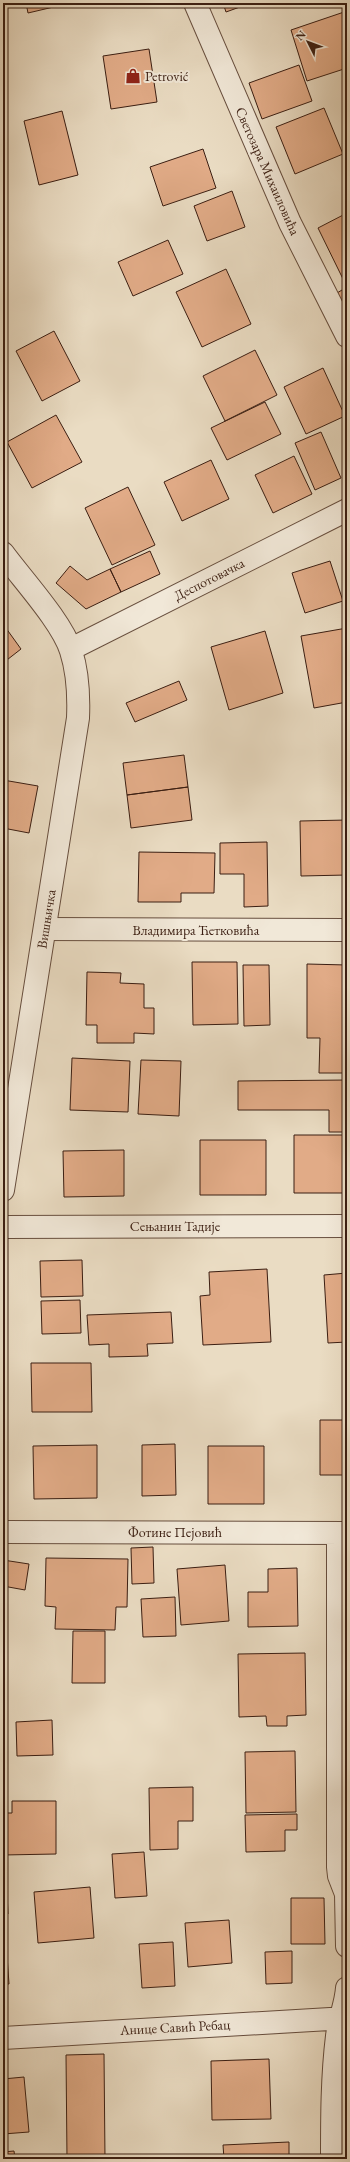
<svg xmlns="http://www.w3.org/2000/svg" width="350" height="2162" font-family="'EB Garamond',serif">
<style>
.building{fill:#e1ab87;stroke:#3b1e12}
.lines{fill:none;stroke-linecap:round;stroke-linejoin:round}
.minor-casing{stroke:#674e3e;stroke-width:24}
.tertiary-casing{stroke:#674e3e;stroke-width:24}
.minor{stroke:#f1e8d8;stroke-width:22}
.tertiary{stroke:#f1e8d8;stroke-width:22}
.labels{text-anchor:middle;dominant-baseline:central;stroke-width:4;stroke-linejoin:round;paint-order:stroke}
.poi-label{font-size:14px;fill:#3b1e12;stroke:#f1e8d8;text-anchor:start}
.street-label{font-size:14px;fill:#3b1e12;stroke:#f1e8d8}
</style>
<rect width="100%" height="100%" fill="#eadcc3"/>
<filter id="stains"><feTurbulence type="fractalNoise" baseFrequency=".005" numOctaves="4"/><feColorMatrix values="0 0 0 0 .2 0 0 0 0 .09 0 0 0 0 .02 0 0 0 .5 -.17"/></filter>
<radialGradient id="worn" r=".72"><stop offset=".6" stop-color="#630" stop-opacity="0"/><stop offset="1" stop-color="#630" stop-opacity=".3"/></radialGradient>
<!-- building -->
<path class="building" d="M26,3h35l1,2 -34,8z
M223,3h28l-25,9z
M347,11v57l-40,13 -16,-51z
M149,49l8,53 -46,7 -8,-53z
M299,65l13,36 -50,18 -13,-36z
M324,108l19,46 -48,20 -19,-47z
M62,111l16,64 -39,10 -15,-64z
M203,149l13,39 -53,18 -13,-39z
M232,191l13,36 -38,14 -13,-35z
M347,213v66l-3,2 -26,-53z
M168,240l15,34 -50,22 -15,-34z
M226,269l25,55 -49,23 -26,-55z
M347,287v25l-10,-19z
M54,331l26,50 -38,20 -26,-50z
M255,350l22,45 -52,26 -22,-45z
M323,368l22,48 -39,18 -22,-47z
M265,402l16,32 -54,26 -16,-32z
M56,415l26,47 -50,26 -25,-46z
M321,432l20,46 -26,12 -20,-47z
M294,456l18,38 -39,19 -18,-38z
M211,460l18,39 -47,22 -18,-39z
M128,487l27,58 -43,20 -27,-57z
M150,551l10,23 -39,18 -11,-23z
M330,561l13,40 -38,12 -13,-40z
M70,566l17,14 23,-11 11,23 -35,17 -30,-26z
M3,624l18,25 -18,14z
M347,628v74l-33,6 -13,-72z
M265,631l18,62 -54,17 -18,-63z
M179,681l8,19 -52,22 -9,-19z
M184,755l4,32 -61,8 -4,-32z
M3,780l35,6 -9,47 -26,-5z
M188,787l4,33 -61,8 -4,-33z
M347,820v55l-46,1 -1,-55z
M267,842l1,64 -24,1v-33h-24v-31z
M139,852l76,1 -1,40h-33v9h-43z
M192,962h45l1,62 -45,1z
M307,964l40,1v108h-28l1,-35h-13z
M243,965h26l1,60 -26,1z
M87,972l34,1 -1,10 24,1v24h10v26l-20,-1v10h-37v-18h-11z
M72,1058l58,3 -2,51 -58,-2z
M141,1060l40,1 -2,55 -41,-2z
M347,1080v52h-18v-22h-91v-29z
M294,1135h53l-1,58h-52z
M200,1140h66v55h-66z
M124,1150v46l-60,1 -1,-46z
M82,1260l1,36 -42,1 -1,-36z
M267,1269l4,73 -68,3 -3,-49 10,-1 -1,-23z
M347,1273v69l-19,1 -4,-68z
M80,1300l1,33 -39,1 -1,-33z
M171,1312l2,31 -26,1 1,12 -39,1v-13l-20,1 -2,-30z
M31,1363h60l1,49h-60z
M320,1420h27v55h-27z
M175,1444l1,51 -34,1v-51z
M97,1445v53l-63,1 -1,-53z
M208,1446h56v58h-56z
M153,1547l1,36 -22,1 -1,-36z
M46,1558l82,1 -1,48h-11l-1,23 -60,-1 1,-22 -11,-1z
M3,1560l26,4 -4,26 -22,-4v2z
M225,1565l4,56 -48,4 -4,-56z
M297,1568l1,58 -50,1v-35h20v-23z
M175,1597l1,39 -33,1 -2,-38z
M73,1631h32v52h-33z
M305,1653l1,62 -19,1v10h-20l-1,-10 -27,1 -1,-63z
M52,1720l1,35 -36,1 -1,-34z
M295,1751l1,61 -50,1 -1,-61z
M193,1787v34h-15v28l-28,1 -1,-62z
M12,1801h44v53l-53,1v-42h9z
M297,1814v16h-12v21l-39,1 -1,-37z
M144,1852l3,44 -32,2 -3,-44z
M3,1870h3l2,44h-5z
M90,1887l4,51 -56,5 -4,-51z
M291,1898h33l1,46h-34z
M229,1920l3,43 -44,4 -3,-44z
M3,1927h2l4,57h-6z
M173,1942l2,44 -33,2 -3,-44z
M292,1951v32l-26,1 -1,-32z
M104,2054l1,105h-38l-1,-104z
M269,2059l2,60 -59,1 -1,-59z
M24,2077l5,55 -26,2v-55z
M289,2142v17h-65l-1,-14z
M14,2151l1,8h-12v-7z"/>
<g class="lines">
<defs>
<path id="minor" d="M195,3l95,220 57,113
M71,649l276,-139
M45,929l302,1
M3,1227l344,-1
M3,1532l344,1
M338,1533v334l1,9 7,18 1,52
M3,2038l344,-20
M332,2159c0,-41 0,-82 5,-123 2,-17 9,-32 10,-48"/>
<path id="tertiary" d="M3,553c19,26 59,69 68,98 7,22 8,44 7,67l-75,472"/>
</defs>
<!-- minor casing -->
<use href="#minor" class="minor-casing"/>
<!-- tertiary casing -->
<use href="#tertiary" class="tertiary-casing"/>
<!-- minor -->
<use href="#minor" class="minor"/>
<!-- tertiary -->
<use href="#tertiary" class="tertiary"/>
</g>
<!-- icons -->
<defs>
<symbol id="shop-bare" viewBox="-9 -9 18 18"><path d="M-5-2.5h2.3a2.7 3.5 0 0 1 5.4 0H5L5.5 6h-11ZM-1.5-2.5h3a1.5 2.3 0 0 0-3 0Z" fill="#8f2418" stroke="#f1e8d8" stroke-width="2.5" paint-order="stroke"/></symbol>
</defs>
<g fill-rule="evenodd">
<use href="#shop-bare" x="122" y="65" width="22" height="22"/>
</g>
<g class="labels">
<!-- poi labels -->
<g class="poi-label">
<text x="145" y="76">Petrović</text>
</g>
<!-- street labels -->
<g class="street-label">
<text transform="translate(268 171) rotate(66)">Светозара Михаиловића</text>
<text transform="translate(209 579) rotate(-27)">Деспотовачка</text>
<text transform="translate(46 919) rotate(-81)">Вишњичка</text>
<text x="196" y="930">Владимира Ћетковића</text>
<text x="175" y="1226">Сењанин Тадије</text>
<text x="175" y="1532">Фотине Пејовић</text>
<text transform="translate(175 2027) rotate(-3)">Анице Савић Ребац</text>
</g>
</g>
<!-- margin -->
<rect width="350" height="2162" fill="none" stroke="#eadcc3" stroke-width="16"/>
<rect x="4" y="4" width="342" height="2154" fill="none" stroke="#3b1e12" stroke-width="2"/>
<rect x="8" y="8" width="334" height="2146" fill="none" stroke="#3b1e12"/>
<!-- north arrow -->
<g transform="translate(308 42) rotate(312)" stroke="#f1e8d8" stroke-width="3" paint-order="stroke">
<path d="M0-3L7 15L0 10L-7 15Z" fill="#3b1e12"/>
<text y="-6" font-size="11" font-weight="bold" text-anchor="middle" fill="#3b1e12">N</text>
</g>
<rect width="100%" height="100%" filter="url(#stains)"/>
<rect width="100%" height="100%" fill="url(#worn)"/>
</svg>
